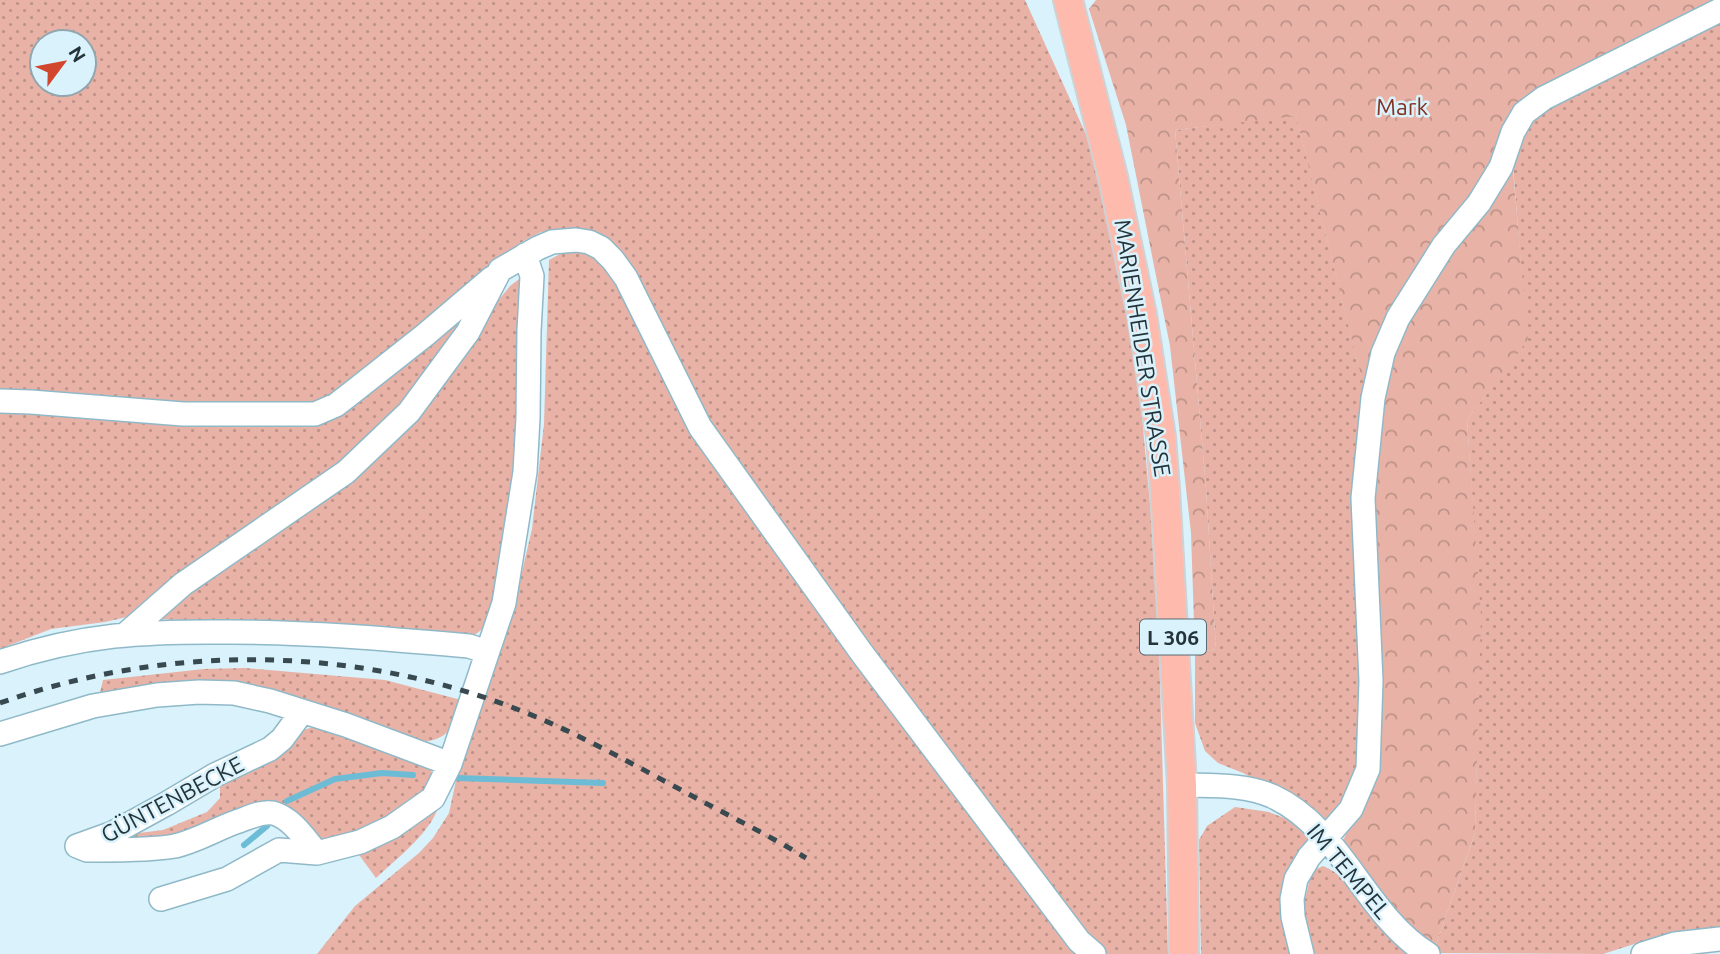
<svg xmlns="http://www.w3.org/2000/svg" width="1720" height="954" font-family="Ubuntu,sans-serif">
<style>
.grass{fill:url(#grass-dots);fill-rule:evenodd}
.forest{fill:url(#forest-crowns)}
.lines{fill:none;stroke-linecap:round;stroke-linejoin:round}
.stream{stroke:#6dbcd6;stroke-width:6}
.minor-casing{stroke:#90b9c8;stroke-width:26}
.major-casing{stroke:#cfd2d4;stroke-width:32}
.minor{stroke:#fff;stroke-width:23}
.major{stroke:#febbad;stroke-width:28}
.rail{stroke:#384950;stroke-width:5;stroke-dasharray:9 9;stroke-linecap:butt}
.labels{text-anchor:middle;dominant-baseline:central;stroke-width:5;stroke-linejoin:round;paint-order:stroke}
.shield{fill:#d9f2fb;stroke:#5a6d74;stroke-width:2}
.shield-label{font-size:21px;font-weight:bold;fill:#24343a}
.park-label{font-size:23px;fill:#843223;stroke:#d9f2fb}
.street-label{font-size:23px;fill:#24343a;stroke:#d9f2fb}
</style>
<defs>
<pattern id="grass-dots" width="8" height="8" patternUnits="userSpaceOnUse" patternTransform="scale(1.75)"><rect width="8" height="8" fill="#e9b2a6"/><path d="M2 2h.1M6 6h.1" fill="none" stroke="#bd9288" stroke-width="1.8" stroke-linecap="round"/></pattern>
<pattern id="forest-crowns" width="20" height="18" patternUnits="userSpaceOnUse" patternTransform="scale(1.75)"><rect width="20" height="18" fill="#e9b2a6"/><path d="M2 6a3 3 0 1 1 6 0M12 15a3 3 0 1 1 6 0" fill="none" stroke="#bd9288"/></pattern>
</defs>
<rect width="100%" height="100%" fill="#d9f2fb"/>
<!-- grass -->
<path class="grass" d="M0,0h1025l64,141 30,104 20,139 18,196 11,374h-64l-19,-17 -380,-511 -61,-123 -72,-72 -31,1 -21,11 -65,51 -36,34 -105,82 -314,-13zM42,42h42v42h-42z
M1720,14v914l-48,4 -69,22 -170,-1 42,-120 5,-218 -13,-195 60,-80 -17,-211z
M1296,115l64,256 16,7 -12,391 -17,38 -22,15 -28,-21 -54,-28 -25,-10 -13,-12 -10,-28v-70l21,-4 -10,-161 -31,-358z
M573,247l32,12 91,168 391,527h-770l38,-48 64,-53 14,-15 16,-25 11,-51 55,-160 17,-73 12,-105 5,-164z
M527,273l-17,257 -21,92c-7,8 -13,13 -23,17l-121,-14 -193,-6 197,-144 122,-141 39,-48z
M483,296l-78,111 -61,61 -213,148 -26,6 -54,7 -51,20v-243l316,11z
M245,668l140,12 80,21c-11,22 -13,37 -41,41l-138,-49 -42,-9 -145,13 4,-17 101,-11z
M321,725l109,42 4,15 -47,41 -61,21 -33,-26 -109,19 -73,8 13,-10 39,-5 44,-18 13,-14v-18l74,-40 9,-10z
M440,801c-6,30 -43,57 -64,77l-22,-30z
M1235,807l34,5 18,7 23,20 -24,44 -4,37 12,34h-93l-2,-114 8,-14z
M1323,866c32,12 56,67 86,88h-96l-10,-46 8,-34 5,-5z"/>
<!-- forest -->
<path class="forest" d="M1096,0h624l-88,46 -124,68 20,226 -61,80 14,195 -6,218 -42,120 -69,-81 -21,-31 30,-70 -4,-271 7,-122 -16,-6 -64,-256 -121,14 31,358 10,161 -21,4 -4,-120 -21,-187 -44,-221 -37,-116z"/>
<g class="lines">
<!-- stream -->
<path class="stream" d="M457,778l146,5
M287,801l48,-22 47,-6 31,2
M244,845l23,-19"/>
<defs>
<path id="minor" d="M0,401l31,1 152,12h132l21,-9 18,-14 71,-56 67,-57
M126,634l57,-50 163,-112 63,-60 59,-80 32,-62 38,-22 14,-6 24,-2 13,2 12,6 12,12 13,18 74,149 161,225 218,289 15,13
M0,662c81,-28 146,-31 230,-30 80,0 159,7 239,14l18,6
M302,712l-20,27 -12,10 -55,26 -49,29 -53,29 -36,13 10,4h12c24,0 53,0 76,-4 22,-5 41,-17 61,-24 12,-4 25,-11 37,-9 19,5 32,26 44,40
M0,734l93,-28 64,-11 42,-3 35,1 36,8 76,24 104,39
M1182,785c30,1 62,-1 90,11 70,32 92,118 156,158
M161,899l66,-20 52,-29 38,3 43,-11 32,-15 41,-29 17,-34 54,-161 21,-131 3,-54 1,-87 3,-55 -7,-21
M1302,954l-9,-37 -1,-18 4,-20 13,-22 42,-48 17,-40 3,-88 -8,-183 10,-100 10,-45 15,-35 46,-73 35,-42 22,-36 12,-35 11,-19 20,-15 176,-88
M1643,954l32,-10 45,-5"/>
<path id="major" d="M1068,0l45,177 29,138 19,122 4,52 17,296 2,169"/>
</defs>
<!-- minor casing -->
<use href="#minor" class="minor-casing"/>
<!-- major casing -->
<use href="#major" class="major-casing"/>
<!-- minor -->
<use href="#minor" class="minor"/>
<!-- major -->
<use href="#major" class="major"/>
<!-- rail -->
<path class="rail" d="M0,703c157,-56 331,-58 489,-4 69,23 132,59 196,93 40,22 82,42 121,66"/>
</g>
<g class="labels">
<!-- shield labels -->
<rect class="shield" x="1140" y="619.5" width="66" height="35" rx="5"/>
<g class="shield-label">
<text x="1173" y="637">L 306</text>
</g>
<!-- park labels -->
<g class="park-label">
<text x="1402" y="106">Mark</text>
</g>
<!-- street labels -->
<g class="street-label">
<text transform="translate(1143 348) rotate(81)">MARIENHEIDER STRASSE</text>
<text transform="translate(172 799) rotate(-28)">GÜNTENBECKE</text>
<text transform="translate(1349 871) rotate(50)">IM TEMPEL</text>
</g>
</g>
<!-- north arrow -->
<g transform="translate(63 63) rotate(58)"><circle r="33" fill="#d9f2fb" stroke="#91a6ae" stroke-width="2"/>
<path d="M0-5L12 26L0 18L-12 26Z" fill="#d1462c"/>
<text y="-10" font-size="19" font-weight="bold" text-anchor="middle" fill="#24343a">N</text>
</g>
</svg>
